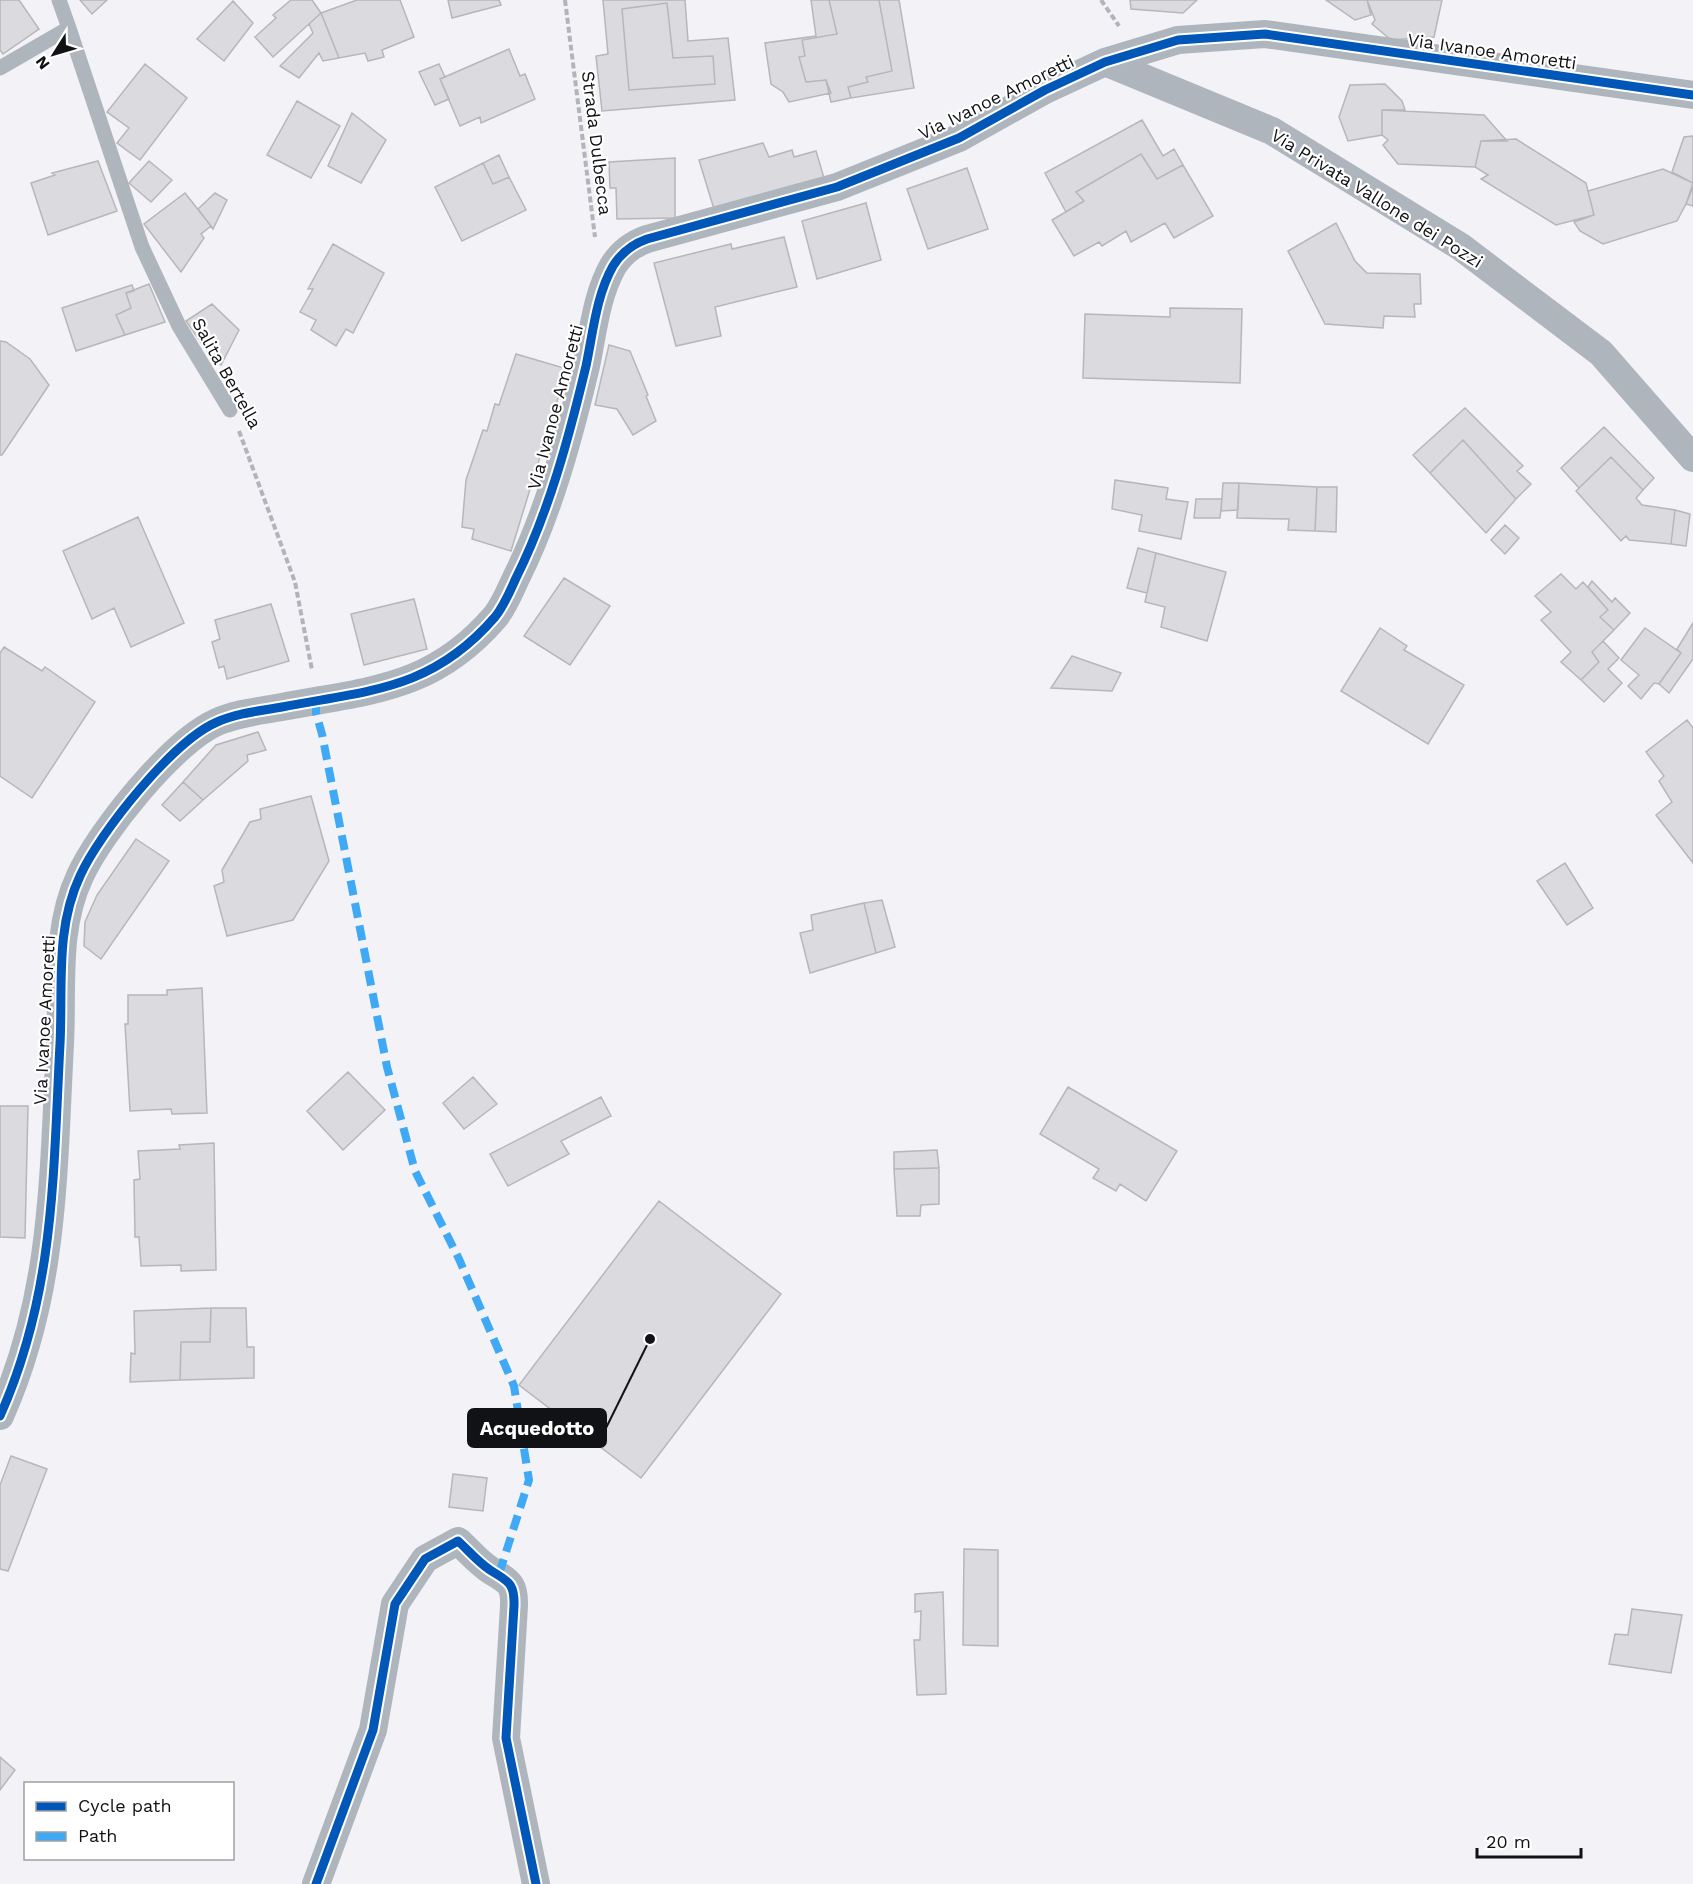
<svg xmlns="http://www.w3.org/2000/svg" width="1693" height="1884" font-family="'Work Sans',sans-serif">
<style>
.building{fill:#dbdbdf;stroke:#b7b7ba;stroke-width:1.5;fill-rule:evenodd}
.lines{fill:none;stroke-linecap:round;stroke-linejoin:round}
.path{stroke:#b1b4ba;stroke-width:4;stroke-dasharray:6 3;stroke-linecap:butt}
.service{stroke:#afb5bd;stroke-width:15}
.minor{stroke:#afb5bd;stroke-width:28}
.quiet{stroke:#3fa9f5;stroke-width:8;stroke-dasharray:15 8;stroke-linecap:butt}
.cycleway-casing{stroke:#fff;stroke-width:13}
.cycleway{stroke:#0057b8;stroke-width:9}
.labels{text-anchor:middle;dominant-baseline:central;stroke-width:4.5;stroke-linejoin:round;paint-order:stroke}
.street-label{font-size:18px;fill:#111215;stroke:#fff}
.leader{fill:none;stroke:#111215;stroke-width:2}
.callout-dot{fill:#111215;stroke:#fff;stroke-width:2}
.callout{fill:#111215;stroke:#111215;stroke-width:2}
.callout-label{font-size:20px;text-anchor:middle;font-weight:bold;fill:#fff}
</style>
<rect width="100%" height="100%" fill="#f2f2f7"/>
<!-- building -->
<path class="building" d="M0,0h19l20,29 -36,25 -3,-4z
M80,0h27l-15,14z
M291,0h21l9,13 -48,44 -18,-20 21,-19 -3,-3z
M357,0h43l14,37 -32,13 2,7 -16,4 -3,-8 -26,5 -18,-45z
M448,0h51l2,5 -49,13z
M603,0h82l3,41 40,-3 7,62 -133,11 -6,-55 12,-2zM667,3l6,55 40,-2 2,28 -86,6 -7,-81z
M811,0h18l8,34 -35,6 3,16 -6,1 7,25 20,-2 5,13 -42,9 -6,-10 -12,-8 -6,-41 51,-7z
M829,0h50l13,71 -26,6 2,5 -20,5 3,11 -20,4 -5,-22 -20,2 -7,-25 6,-1 -3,-16 35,-6z
M879,0h20l15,88 -63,10 -3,-11 20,-5 -2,-5 26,-6z
M1130,0h67l-14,13 -52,-4z
M1326,0h41l4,15 -16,5z
M1367,0h75l-8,37 -43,3 -19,-16 3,-4z
M233,1l20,22 -29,38 -27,-22z
M667,3l6,55 40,-2 2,28 -86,6 -7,-81z
M321,13l18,45 -16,3 -4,-8 -20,25 -19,-12 33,-33 -4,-9z
M509,49l11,27 5,-2 10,25 -54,24 -1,-6 -20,9 -20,-47z
M145,64l42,34 -47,62 -23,-17 12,-15 -22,-16z
M439,64l6,13 -5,2 9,20 -14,6 -16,-33z
M1385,84l17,17 3,9h-23v25l-34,6 -9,-24 11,-32z
M297,101l43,25 -29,52 -44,-23z
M1382,110l102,5 23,26h-26l-6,26 -77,-3 -15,-19 5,-5 -6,-5z
M352,113l34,27 -25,43 -33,-17z
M1142,120l21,36 11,-7 9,16 -26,14 -16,-25 -65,38 8,9 -18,11 -21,-39z
M1693,136v47l-21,-11 12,-35z
M1516,139l70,44 8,32 -38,10 -75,-46 7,-4 -13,-8 6,-26z
M763,143l6,14 23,-7 2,7 22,-6 8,27 -110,31 -15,-49z
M1141,154l16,25 26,-14 30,51 -39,22 -9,-15 -34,19 -5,-11 -24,15 -3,-4 -25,14 -22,-36 32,-19 -8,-9z
M499,155l10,22 -16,7 -10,-21z
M675,158v60l-58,1 -1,-31h-6l-1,-26z
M98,161l19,50 -69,24 -17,-52 24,-8 -3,-2z
M149,161l23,19 -21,22 -22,-19z
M483,163l10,21 16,-7 17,33 -64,31 -27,-54z
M967,168l21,61 -60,20 -21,-60z
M1663,169l30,14 -7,21 -9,17 -74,23 -23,-13 -6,-9 20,-7 -6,-24z
M1693,187v19l-7,-2z
M185,193l26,33 -10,8 3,4 -23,34 -37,-48z
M215,193l12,7 -14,29 -15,-20z
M866,203l15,57 -64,19 -15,-58z
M1336,223l19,38 12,12 53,1 1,30h-7l1,13 -31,-1 -1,12 -58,-4 -37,-73z
M784,237l13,50 -82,20 6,29 -45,10 -22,-83 77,-19 1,5z
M333,244l51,29 -31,60 -7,-4 -10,17 -25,-16 5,-10 -16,-8 13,-23h-5z
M149,284l16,38 -40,13 -9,-20 15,-7 -5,-15z
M132,285l2,6 -8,2 5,15 -15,7 9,20 -49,16 -14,-43z
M212,304l27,26 -18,35 -10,-8 -25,-36z
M1170,308l72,1 -2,74 -157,-5 2,-64 85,3z
M0,341l6,1 24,17 19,26 -47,70h-2z
M609,345l21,6 18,44 -2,1 10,25 -23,14 -16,-26 -22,-4z
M516,354l51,15 -56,182 -39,-12 2,-10 -12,-2 4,-47 17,-50 4,1 8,-27 4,1z
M1465,408l58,58 -6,5 14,13 -15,15 -53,-59 -33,33 -17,-18z
M1604,427l50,51 -11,12 -32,-33 -32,31 -18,-20z
M1463,440l53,59 -30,34 -56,-60z
M1611,457l32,33 -7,8 6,7 33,5 -4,34 -42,-4 -3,-4 -5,5 -45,-50z
M1115,480l53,8 -2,11 22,3 -7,37 -42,-8 3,-16 -30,-6z
M1223,483h16l-1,27 -17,1z
M1239,483l78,4 -2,44 -27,-1 1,-11 -52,-1z
M1317,487h20l-1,45 -21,-1z
M1196,499h26l-2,19h-26z
M1675,510l15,4 -4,32 -15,-2z
M138,517l46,106 -53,24 -17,-39 -22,11 -29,-68z
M1505,525l14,13 -14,16 -14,-14z
M1138,548l18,5 -9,40 -20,-5z
M1156,553l70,19 -19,69 -46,-14 4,-20 -20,-5z
M1561,574l15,15 7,-7 25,28 -8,7 14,13 -22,22 7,10 -18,18 -20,-18 10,-10 -30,-32 10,-8 -16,-16z
M564,578l46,28 -40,59 -46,-29z
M1592,581l20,21 3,-4 15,15 -16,17 -14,-13 8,-7 -20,-23z
M414,599l13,50 -63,16 -13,-51z
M271,604l18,57 -62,18 -3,-13 -5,2 -7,-26 8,-3 -5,-19z
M1693,623v36l-24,34 -10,-9 22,-31 -4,-4z
M1380,628l27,18 -3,4 60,35 -36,59 -87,-53z
M1645,628l36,25 -22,31 -5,-1 -13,16 -13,-13 11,-11 -18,-15z
M1603,641l16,17 -11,11 14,14 -18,19 -23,-22 18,-18 -7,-10z
M4,647l38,24 3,-4 50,35 -63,96 -32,-22v-123z
M1072,656l49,17 -9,18 -61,-3z
M1687,720l6,8v135l-37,-48 16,-13 -13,-21 5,-5 -18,-24z
M258,732l8,18 -19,5 1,6 -45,39 -20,-18 33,-37z
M183,782l20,18 -23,21 -18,-16z
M311,796l18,65 -36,59 -66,16 -13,-50 10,-4 -2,-12 28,-48 11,-3 -1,-10z
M136,839l33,22 -68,98 -17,-13 1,-24 12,-27z
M1565,863l28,45 -26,17 -30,-44z
M882,900l13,47 -19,6 -12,-50z
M864,903l12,50 -66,20 -10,-40 13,-3 -2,-15z
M202,988l5,125 -35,1 -1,-5 -41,2 -5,-87h3v-29h39v-5z
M348,1072l37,38 -42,40 -36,-39z
M473,1077l24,27 -33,25 -21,-26z
M1068,1087l109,64 -31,50 -26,-17 -4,7 -23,-13 6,-9 -59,-35z
M601,1097l10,19 -50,25 8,13 -61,32 -18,-32z
M0,1106h28l-3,132 -25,-1z
M214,1143l2,127 -35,1v-6l-40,1 -2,-29h-4l-1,-57 6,-1 -2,-28 42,-2 -1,-4z
M937,1150l2,18 -45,1v-17z
M939,1168v36l-18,1 -1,11h-23l-3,-47z
M659,1201l122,93 -140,184 -122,-93z
M211,1308l-1,34h-29l-1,38 -50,2 1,-29 4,1 -1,-43z
M211,1308h35l1,39h7v31l-74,2 1,-38h29z
M11,1456l36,13 -39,102 -8,-2v-84z
M453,1474l34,4 -4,33 -34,-4z
M964,1549l34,1v96l-35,-1z
M943,1592l3,102 -29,1 -3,-55h6l1,-29 -6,1v-18z
M1632,1609l50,6 -11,58 -62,-9 6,-30 13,1z
M0,1757l15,13 -15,20z"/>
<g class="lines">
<!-- path -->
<path class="path" d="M565,0l30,237
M1101,0l18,26
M239,431l56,151 17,88"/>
<!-- service -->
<path class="service" d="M59,0l10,28
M0,68l69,-40 73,219 37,79 51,84"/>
<!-- minor -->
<path class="minor" d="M1105,62l167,69 189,116 140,106 92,105
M0,1416c55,-123 53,-241 60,-372 3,-57 -5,-115 20,-168 20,-44 93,-135 137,-154 20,-9 43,-11 65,-15 88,-17 150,-17 213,-90 9,-11 15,-26 21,-39 33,-66 53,-141 70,-212 7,-33 10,-70 27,-100 8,-13 20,-22 34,-27l190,-52 122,-49 86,-48 60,-28 73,-22 87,-6 428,61
M316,1884l57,-154 22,-126 30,-45 33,-18c10,9 20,21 32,29 17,11 25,12 24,36l-8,132 30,146"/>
<!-- quiet -->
<path class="quiet" d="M316,700v13l6,21 65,333 28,104 44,88 55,127 15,94 -30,94"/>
<defs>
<path id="cycleway" d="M0,1416c55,-123 53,-241 60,-372 3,-57 -5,-115 20,-168 20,-44 93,-135 137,-154 20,-9 43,-11 65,-15 88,-17 150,-17 213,-90 9,-11 15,-26 21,-39 33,-66 53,-141 70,-212 7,-33 10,-70 27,-100 8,-13 20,-22 34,-27l190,-52 122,-49 86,-48 60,-28 73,-22 87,-6 428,61
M316,1884l57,-154 22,-126 30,-45 33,-18c10,9 20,21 32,29 17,11 25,12 24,36l-8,132 30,146"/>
</defs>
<!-- cycleway casing -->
<use href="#cycleway" class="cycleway-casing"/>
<!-- cycleway -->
<use href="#cycleway" class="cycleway"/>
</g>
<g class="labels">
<!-- street labels -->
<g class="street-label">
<text transform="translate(1492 51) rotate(8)">Via Ivanoe Amoretti</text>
<text transform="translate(996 97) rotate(-26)">Via Ivanoe Amoretti</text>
<text transform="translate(597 143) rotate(83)">Strada Dulbecca</text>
<text transform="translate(1377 198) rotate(32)">Via Privata Vallone dei Pozzi</text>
<text transform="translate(227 373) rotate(61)">Salita Bertella</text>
<text transform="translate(555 407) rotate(-75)">Via Ivanoe Amoretti</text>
<text transform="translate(44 1020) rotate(-87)">Via Ivanoe Amoretti</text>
</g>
</g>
<!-- callouts -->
<path class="leader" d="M650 1339L606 1428"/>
<circle class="callout-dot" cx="650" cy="1339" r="6"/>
<rect class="callout" x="468" y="1409" width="138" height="38" rx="6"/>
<g class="callout-label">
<text x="537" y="1435">Acquedotto</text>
</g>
<!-- legend -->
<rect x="24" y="1782" width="210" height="78" fill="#ffffff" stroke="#a0a0a1" stroke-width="1.5"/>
<rect x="36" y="1802" width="30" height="9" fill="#0057b8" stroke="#a0a0a1" stroke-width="1.5"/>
<text x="78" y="1812" font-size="18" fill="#111215">Cycle path</text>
<rect x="36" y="1832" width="30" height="9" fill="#3fa9f5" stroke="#a0a0a1" stroke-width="1.5"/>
<text x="78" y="1842" font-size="18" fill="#111215">Path</text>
<!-- north arrow -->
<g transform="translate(54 54) rotate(233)" stroke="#ffffff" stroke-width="4.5" paint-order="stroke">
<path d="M0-4.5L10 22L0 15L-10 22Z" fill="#111215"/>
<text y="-9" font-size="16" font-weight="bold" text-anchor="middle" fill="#111215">N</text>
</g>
<!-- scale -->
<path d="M1477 1848v9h104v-9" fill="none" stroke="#111215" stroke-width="3"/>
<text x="1486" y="1848" font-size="18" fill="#111215" stroke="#ffffff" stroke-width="4.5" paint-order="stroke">20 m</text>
</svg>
